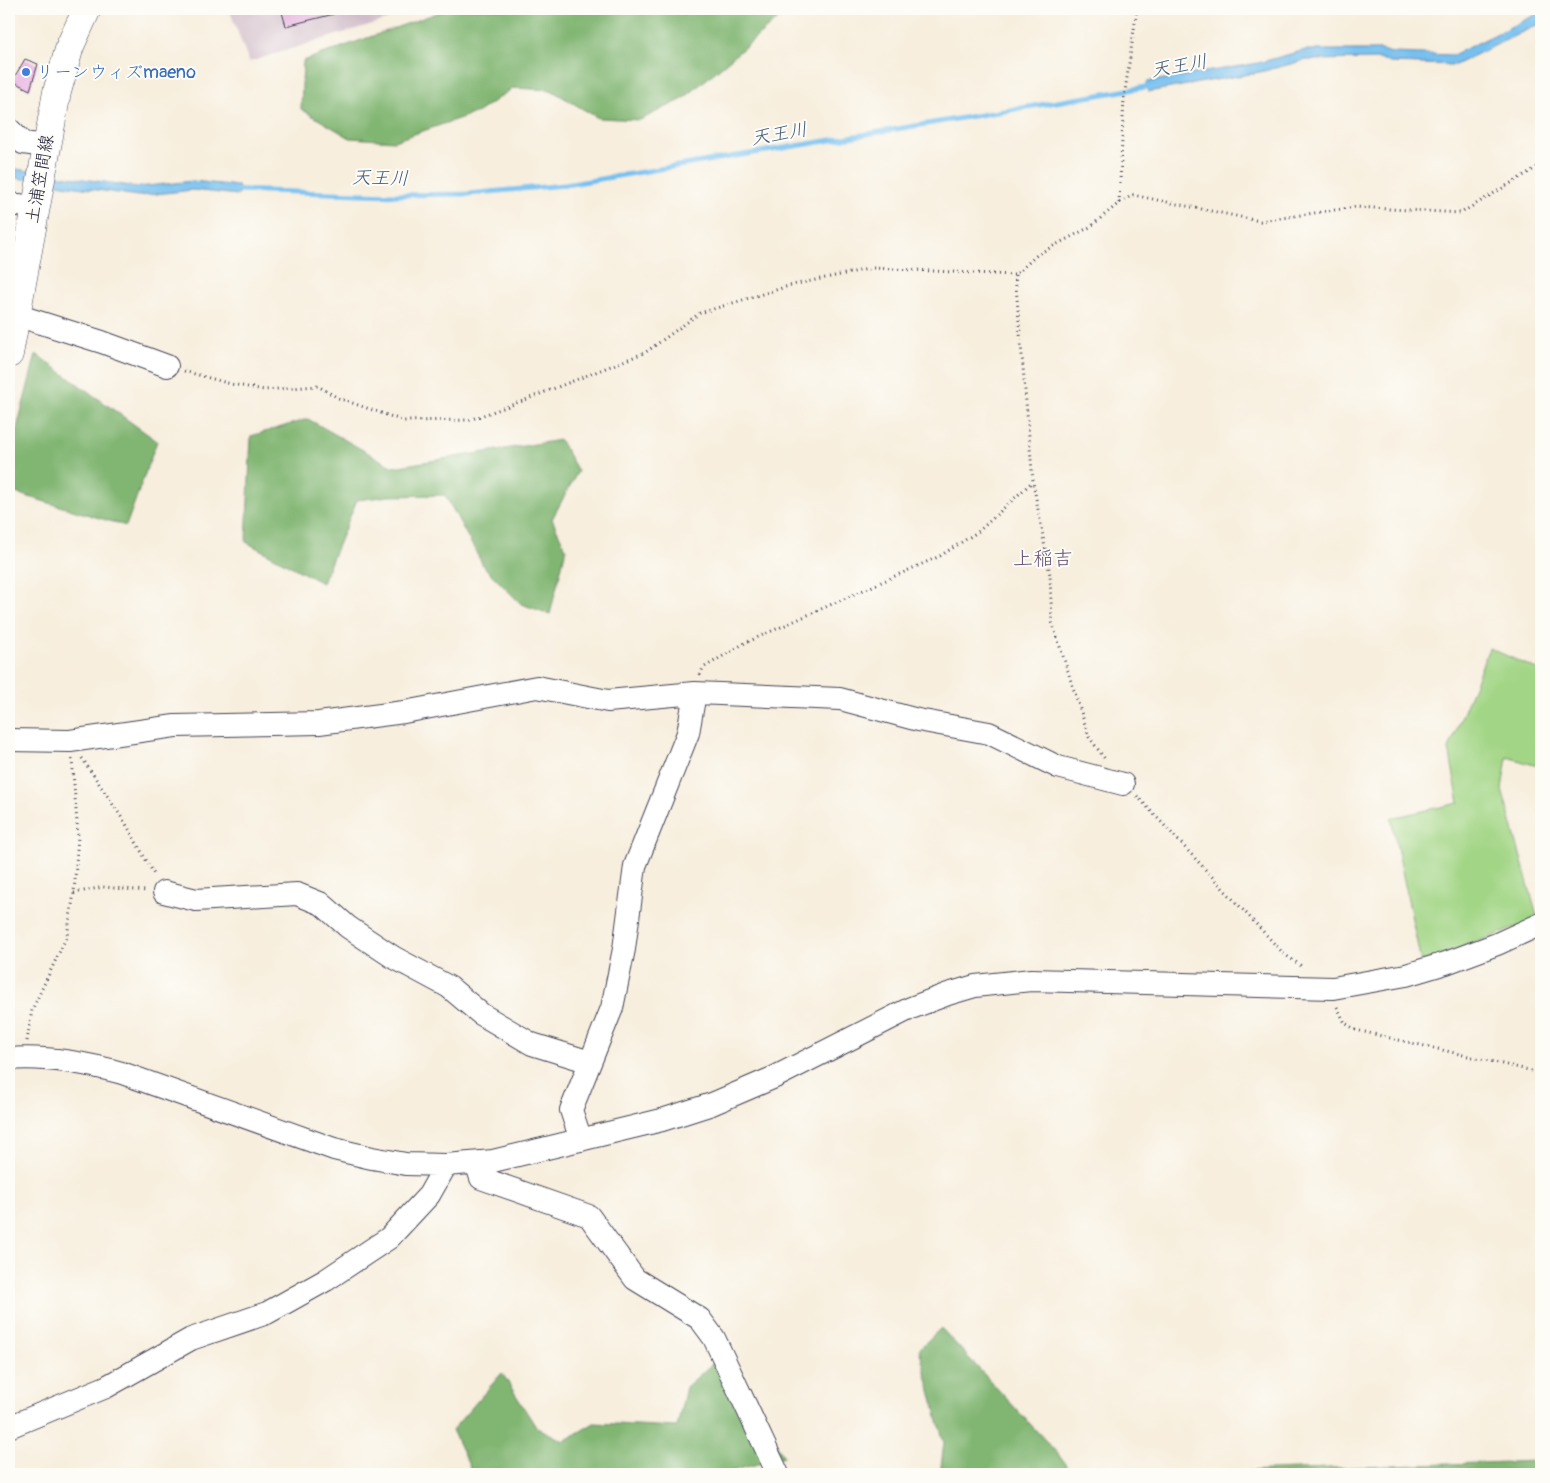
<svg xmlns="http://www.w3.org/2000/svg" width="1550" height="1483" font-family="Pangolin,'Klee One',sans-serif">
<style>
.industrial{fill:#d1bdca}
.green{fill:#a2d585;stroke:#627c60}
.forest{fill:#81b672;stroke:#526c56}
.water{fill:#76c0ef;stroke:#4c7195}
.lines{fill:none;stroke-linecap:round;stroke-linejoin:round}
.stream{stroke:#76c0ef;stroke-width:5}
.building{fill:#e5a6de}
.minor-casing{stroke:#424153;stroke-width:24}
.major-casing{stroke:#424153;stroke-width:29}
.path{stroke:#424153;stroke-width:3;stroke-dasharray:1 4;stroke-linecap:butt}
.minor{stroke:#fff;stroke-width:22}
.major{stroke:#fff;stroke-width:28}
.shop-dot{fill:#3f7fe0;stroke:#fdfcf7;stroke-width:2}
.labels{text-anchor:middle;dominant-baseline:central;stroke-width:4;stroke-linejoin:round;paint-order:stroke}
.shop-label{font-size:18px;fill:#366cbe;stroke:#fdfcf7;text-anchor:start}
.street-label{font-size:18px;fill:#22223b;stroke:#fdfcf7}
.water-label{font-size:19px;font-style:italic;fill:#3f597a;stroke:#fdfcf7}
.quarter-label{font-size:20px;fill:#665074;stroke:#fdfcf7}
</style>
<rect width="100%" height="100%" fill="#fdfcf7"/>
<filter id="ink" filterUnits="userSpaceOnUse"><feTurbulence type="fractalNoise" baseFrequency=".02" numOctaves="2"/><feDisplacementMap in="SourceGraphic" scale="10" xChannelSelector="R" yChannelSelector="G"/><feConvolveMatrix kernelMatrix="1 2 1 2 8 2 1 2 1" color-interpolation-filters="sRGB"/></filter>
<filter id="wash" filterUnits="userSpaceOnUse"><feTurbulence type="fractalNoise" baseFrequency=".0096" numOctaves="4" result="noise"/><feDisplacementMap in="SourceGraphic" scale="20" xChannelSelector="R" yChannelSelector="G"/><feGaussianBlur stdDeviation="1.12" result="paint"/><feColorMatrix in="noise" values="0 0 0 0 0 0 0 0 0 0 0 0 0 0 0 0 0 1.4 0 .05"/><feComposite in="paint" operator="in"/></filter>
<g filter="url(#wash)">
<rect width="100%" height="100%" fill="#f7eedd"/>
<!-- industrial -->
<path class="industrial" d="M229,9h192l-172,53z"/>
<!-- green -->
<path class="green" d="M1489,648l52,23v96l-34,-10 -5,32 36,131 -117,42 -30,-144 68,-15 -10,-54z"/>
<!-- forest -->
<path class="forest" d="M448,9h342l-107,90 -43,21 -42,-2 -47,-28 -38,-2 -35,24 -84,29 -44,-3 -49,-29 2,-48z
M36,354l121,87 -31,85 -117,-35v-42l8,-21z
M308,419l85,48 167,-27 18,31 -26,48 14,30 -16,65 -29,-10 -37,-37 -39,-72 -56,1 -32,4 -35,83 -76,-41 5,-106z
M941,1328l117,126 14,20h-132l4,-31 -25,-94z
M723,1354l61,103 -64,17h-110l-21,-3h-45l-71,3 -21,-44 50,-57 34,54 28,14 30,-18 83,4 9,-40z
M1538,1461l3,13h-361l1,-1z"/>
<!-- water -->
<path class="water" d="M1541,12v11l-86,42 -65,-2 -11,-4 -73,1 -46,12 -112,20 -1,-10 111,-19 47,-13h76l11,3 61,2z
M9,168l129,19 55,-6 46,5 -1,9 -46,-5 -54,6 -129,-19z"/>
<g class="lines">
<!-- stream -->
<path class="stream" d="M232,190l160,5 75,-1 98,-9 587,-99"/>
</g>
<g id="blocks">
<!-- building -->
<path class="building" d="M281,9h53v5l-48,12z
M25,59l13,5 -8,26 -18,-9z"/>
</g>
</g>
<g filter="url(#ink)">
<use href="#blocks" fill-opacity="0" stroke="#424153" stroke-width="1"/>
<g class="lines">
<defs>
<path id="minor" d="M9,129l14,14 23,3
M9,204l27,3
M16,315l86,27 65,24
M9,740l61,1 105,-15 144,-3 85,-11 133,-25 71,14 87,-8 145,6 78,21 71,13 69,34 65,17
M164,892l32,8 101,-6 25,10 26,23 45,30 56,30 32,27 51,30 58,18
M9,1059c38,-3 76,4 113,14l212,76 38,9 34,6 40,1 47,-4 169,-41 50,-16 63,-27 136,-69 37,-14 27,-8 56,-6 302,8 73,-13 40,-12 51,-19 44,-20
M581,1140l-10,-30 41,-102 12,-59 11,-83 53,-133 7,-40
M476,1163l5,15 108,38 46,63 65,40 14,19 64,136
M9,1427l97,-40 85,-48 76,-26 59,-33 63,-42 40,-43 17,-30"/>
<path id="major" d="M9,354l48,-262 13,-46 17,-37"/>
</defs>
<!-- minor casing -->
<use href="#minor" class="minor-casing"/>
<!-- major casing -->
<use href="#major" class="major-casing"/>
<!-- path -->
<path class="path" d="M1119,203l5,-105 13,-89
M1015,275l18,207 17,93 2,47 37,115 16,22
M184,371l47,13 33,6 54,-4 20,12 66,23 65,-1 51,-18 126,-50 54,-39 92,-28 81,-17 142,7 23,-21 52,-27 29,-24 14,-8 127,26 95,-14 106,6 80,-48
M700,675l3,-7 42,-25 195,-87 39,-25 53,-49
M82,758l44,66 29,52
M1137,796l147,158 19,13
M74,893l29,-6 43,4
M1337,1007l8,16 11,7 185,43
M27,1041l5,-31 35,-74 7,-43 4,-57 -6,-77"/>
<!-- minor -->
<use href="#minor" class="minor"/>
<!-- major -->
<use href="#major" class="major"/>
</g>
</g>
<!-- markers -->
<circle class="shop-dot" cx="26" cy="72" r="5"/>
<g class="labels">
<!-- shop labels -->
<g class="shop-label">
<text x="36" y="72">リーンウィズmaeno</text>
</g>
<!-- street labels -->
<g class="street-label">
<text transform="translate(40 179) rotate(-80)">土浦笠間線</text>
</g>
<!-- water labels -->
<g class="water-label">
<text transform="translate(1179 66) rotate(-10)">天王川</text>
<text transform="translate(779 134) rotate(-10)">天王川</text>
<text transform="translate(380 178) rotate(1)">天王川</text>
</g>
<!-- quarter labels -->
<g class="quarter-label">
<text x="1043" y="558">上稲吉</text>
</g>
</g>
<!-- margin -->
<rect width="1550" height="1483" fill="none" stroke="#fdfcf7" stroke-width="30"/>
</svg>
